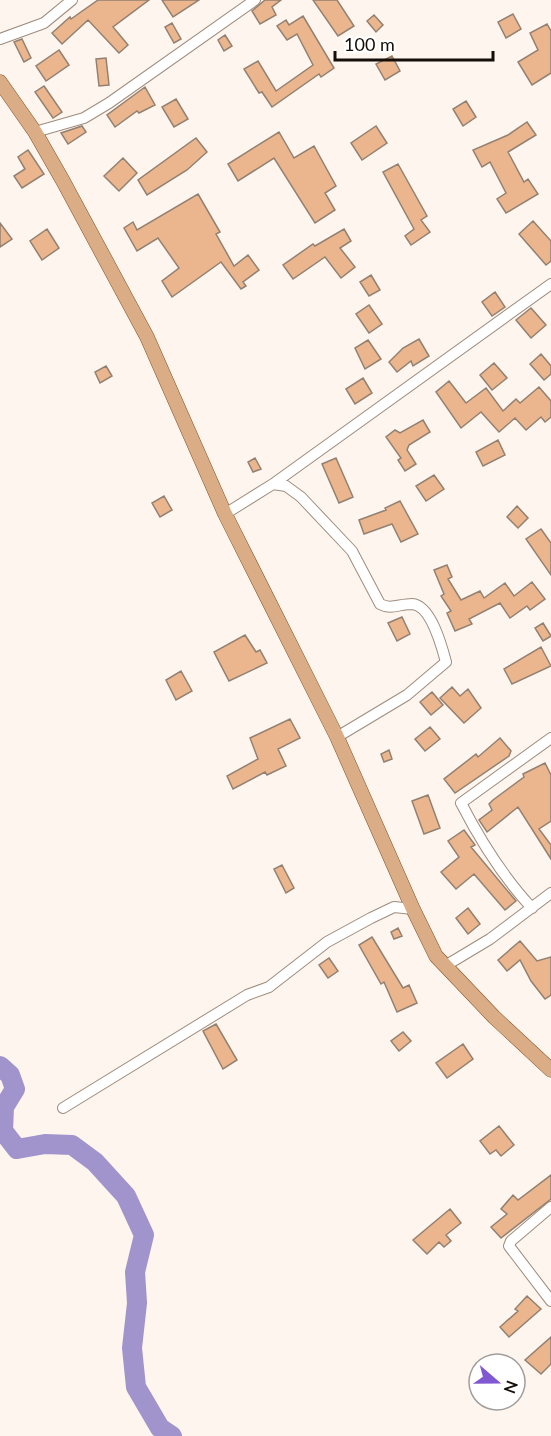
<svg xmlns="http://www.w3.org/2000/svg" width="551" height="1436" font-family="Lato,sans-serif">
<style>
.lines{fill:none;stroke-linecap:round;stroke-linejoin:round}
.river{stroke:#a193cb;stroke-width:20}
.building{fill:#ebb68e;stroke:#938071;stroke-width:1.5}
.minor-casing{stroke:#9f8c7d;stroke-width:12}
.major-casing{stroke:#845226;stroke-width:15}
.minor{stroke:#fff;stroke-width:10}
.major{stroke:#daad86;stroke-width:14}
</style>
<rect width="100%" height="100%" fill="#fdf5ee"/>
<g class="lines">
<!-- river -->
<path class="river" d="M0,1066l10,9 5,14 -11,18 -1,24 14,18 28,-5 27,1 23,17 31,34 18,39 -9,37 2,31 -5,45 4,39 24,41 12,8"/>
</g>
<!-- building -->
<path class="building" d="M98,0h51l-36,27 15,18 -9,8 -31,-33 -26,24 -10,-11 18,-16 1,2z
M162,0h37l-26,17z
M265,0h16l-9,7 4,8 -16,9 -8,-13z
M313,0h24l17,26 -16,10z
M513,14l8,15 -15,9 -8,-16z
M374,15l9,10 -7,7 -9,-11z
M303,16l31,52 -13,9 -2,-3 -47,33 -10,-15 -3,1 -15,-24 14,-8 18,30 37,-26 -16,-31 -10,6 -10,-14 9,-6 3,5z
M172,23l9,16 -7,4 -9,-16z
M547,24l4,7v42l-19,12 -14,-23 20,-12 -8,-17z
M225,35l7,11 -8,5 -6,-11z
M22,39l9,19 -7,4 -10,-20z
M59,50l10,15 -23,16 -10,-15z
M392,56l8,15 -15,9 -9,-16z
M106,58l3,27 -10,1 -3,-27z
M44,86l18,26 -9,6 -18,-26z
M145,87l10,18 -16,8 -2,-2 -22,16 -8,-12z
M176,99l12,20 -14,8 -12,-20z
M466,101l10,16 -13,9 -10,-17z
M527,122l9,13 -28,17 16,30 4,-3 10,15 -32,19 -9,-14 9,-6 -16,-31 -8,5 -9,-17 35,-15z
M82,126l4,6 -18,12 -7,-11z
M376,126l11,17 -25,17 -11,-17z
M279,132l15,26 20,-12 22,40 -11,7 10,17 -20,13 -41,-65 -36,23 -10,-17z
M196,138l11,14 -20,18 -40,25 -9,-15z
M28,150l16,24 -22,14 -8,-12 11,-7 -7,-12z
M123,158l14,15 -18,18 -15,-15z
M398,164l29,52 -6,4 9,12 -19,13 -6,-9 9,-7 -31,-57z
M198,194l22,38 -4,2 18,32 14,-11 11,15 -16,12 3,4 -5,3 -20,-27 -49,35 -10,-16 17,-13 -21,-30 -21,13 -13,-23 9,-6 4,8z
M533,221l18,20v20l-5,4 -27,-31z
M0,223l12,16 -12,8z
M47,229l12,19 -17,12 -12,-19z
M344,229l7,12 -11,7 15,19 -14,11 -16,-21 -32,22 -10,-14 30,-21 2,2z
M371,275l9,15 -11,6 -9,-14z
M495,292l10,15 -13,9 -10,-14z
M369,305l13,19 -13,9 -13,-19z
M531,308l15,17 -15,13 -15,-18z
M419,339l10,17 -16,10 -2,-5 -14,11 -8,-10 14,-14z
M368,340l13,19 -16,10 -10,-21z
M541,354l10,12v8l-7,6 -14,-16z
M494,363l13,15 -15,12 -12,-15z
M106,366l6,10 -12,7 -5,-11z
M363,378l9,15 -17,11 -9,-15z
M449,381l17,22 20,-15 17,23 13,-12 4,4 19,-16 12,14v16l-6,5 -4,-5 -15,13 -11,-12 -16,14 -18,-20 -20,16 -25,-36z
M423,420l7,12 -21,13 -2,5 9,14 -11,7 -7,-11 3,-2 -15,-21 9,-7 5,3z
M498,440l7,15 -22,11 -7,-14z
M255,458l6,11 -8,3 -5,-10z
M336,458l17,39 -14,6 -17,-39z
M434,475l10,14 -18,12 -10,-15z
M164,496l8,14 -12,7 -8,-14z
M400,501l18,33 -17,8 -9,-18 -28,10 -5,-14 27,-10 -1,-2z
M517,506l11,12 -10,10 -11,-11z
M541,529l10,14v32l-25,-36z
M447,565l5,12 -4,2 13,21 19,-9 4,7 21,-15 9,13 18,-14 13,17 -15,11 -3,-4 -17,12 -10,-15 -31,16 3,5 -17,7 -8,-18 4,-2 -10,-15 3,-2 -10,-24z
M402,617l8,17 -13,7 -9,-18z
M543,623l8,13 -8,5 -8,-13z
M245,635l11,17 4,-2 7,13 -38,18 -15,-29z
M541,647l10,19 -39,18 -8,-15z
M181,671l11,20 -16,9 -10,-20z
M452,687l8,9 8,-7 13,19 -17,15 -24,-25z
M432,692l11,13 -12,10 -11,-13z
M290,719l10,19 -22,11 8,17 -19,9 -2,-3 -32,17 -6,-13 31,-17 -8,-21z
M430,727l10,12 -15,12 -10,-12z
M500,738l11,13 -2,5 -54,37 -11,-14 32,-25 2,3z
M389,750l3,9 -8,3 -3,-8z
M545,763l6,12v46l-12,8 12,16v14l-33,-52 -31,25 -8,-12 13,-10 -3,-6 4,-4 31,-23 -1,-3z
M428,795l12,33 -16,6 -12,-33z
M464,830l11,15 -4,2 45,54 -11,9 -31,-36 -18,15 -15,-17 18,-15 -11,-16z
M282,865l12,23 -8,5 -12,-24z
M468,908l12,16 -12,10 -12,-16z
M398,928l4,8 -8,3 -3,-7z
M372,937l31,51 6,-3 8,18 -20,9 -13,-30 -3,2 -22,-39z
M520,941l17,20 14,-4v38l-6,4 -14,-18 -11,-21 -13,11 -9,-11z
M329,958l9,13 -10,7 -9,-13z
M216,1024l21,36 -14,9 -20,-38z
M403,1032l8,9 -12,10 -8,-10z
M463,1044l10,15 -26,19 -11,-15z
M499,1126l15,19 -13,11 -5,-6 -6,4 -10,-13z
M551,1175v24l-50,39 -10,-11 16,-13 -6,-5 12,-14 5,5z
M450,1209l11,14 -15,12 5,6 -7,6 -5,-5 -12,12 -14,-14z
M527,1296l14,13 -32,28 -9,-10 18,-16 -3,-2z
M551,1337v27l-10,10 -16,-14z"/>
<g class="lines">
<defs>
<path id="minor" d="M0,39l44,-16 28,-23
M35,132l49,-14 25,-15 146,-103
M273,484l278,-200
M225,514l48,-30 13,2 15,11 51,54 28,53c11,6 19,0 32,0 19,1 30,43 34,58l-39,33 -70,42
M532,908c-29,-31 -52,-68 -71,-105l90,-65
M445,966l45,-27 61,-46
M63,1108l184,-113 22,-8 58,-45 44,-24 23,-11 19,2
M551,1207l-40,34 -2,5 42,55"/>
<path id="major" d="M0,82l35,50 28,49 84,156 78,177 112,223 76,172 23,47 58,61 57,53"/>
</defs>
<!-- minor casing -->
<use href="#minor" class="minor-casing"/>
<!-- major casing -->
<use href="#major" class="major-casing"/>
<!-- minor -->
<use href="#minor" class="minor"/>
<!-- major -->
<use href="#major" class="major"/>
</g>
<!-- north arrow -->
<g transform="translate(497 1382) rotate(110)"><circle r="28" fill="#ffffff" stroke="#a19e9c" stroke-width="1.5"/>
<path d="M0-4.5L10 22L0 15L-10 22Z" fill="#8058d1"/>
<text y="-9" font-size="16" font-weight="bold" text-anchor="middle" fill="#140d08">N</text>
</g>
<!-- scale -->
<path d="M335 51v9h158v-9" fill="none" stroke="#140d08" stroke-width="3"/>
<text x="344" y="51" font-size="18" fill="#140d08" stroke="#ffffff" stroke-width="4.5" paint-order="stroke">100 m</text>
</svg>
